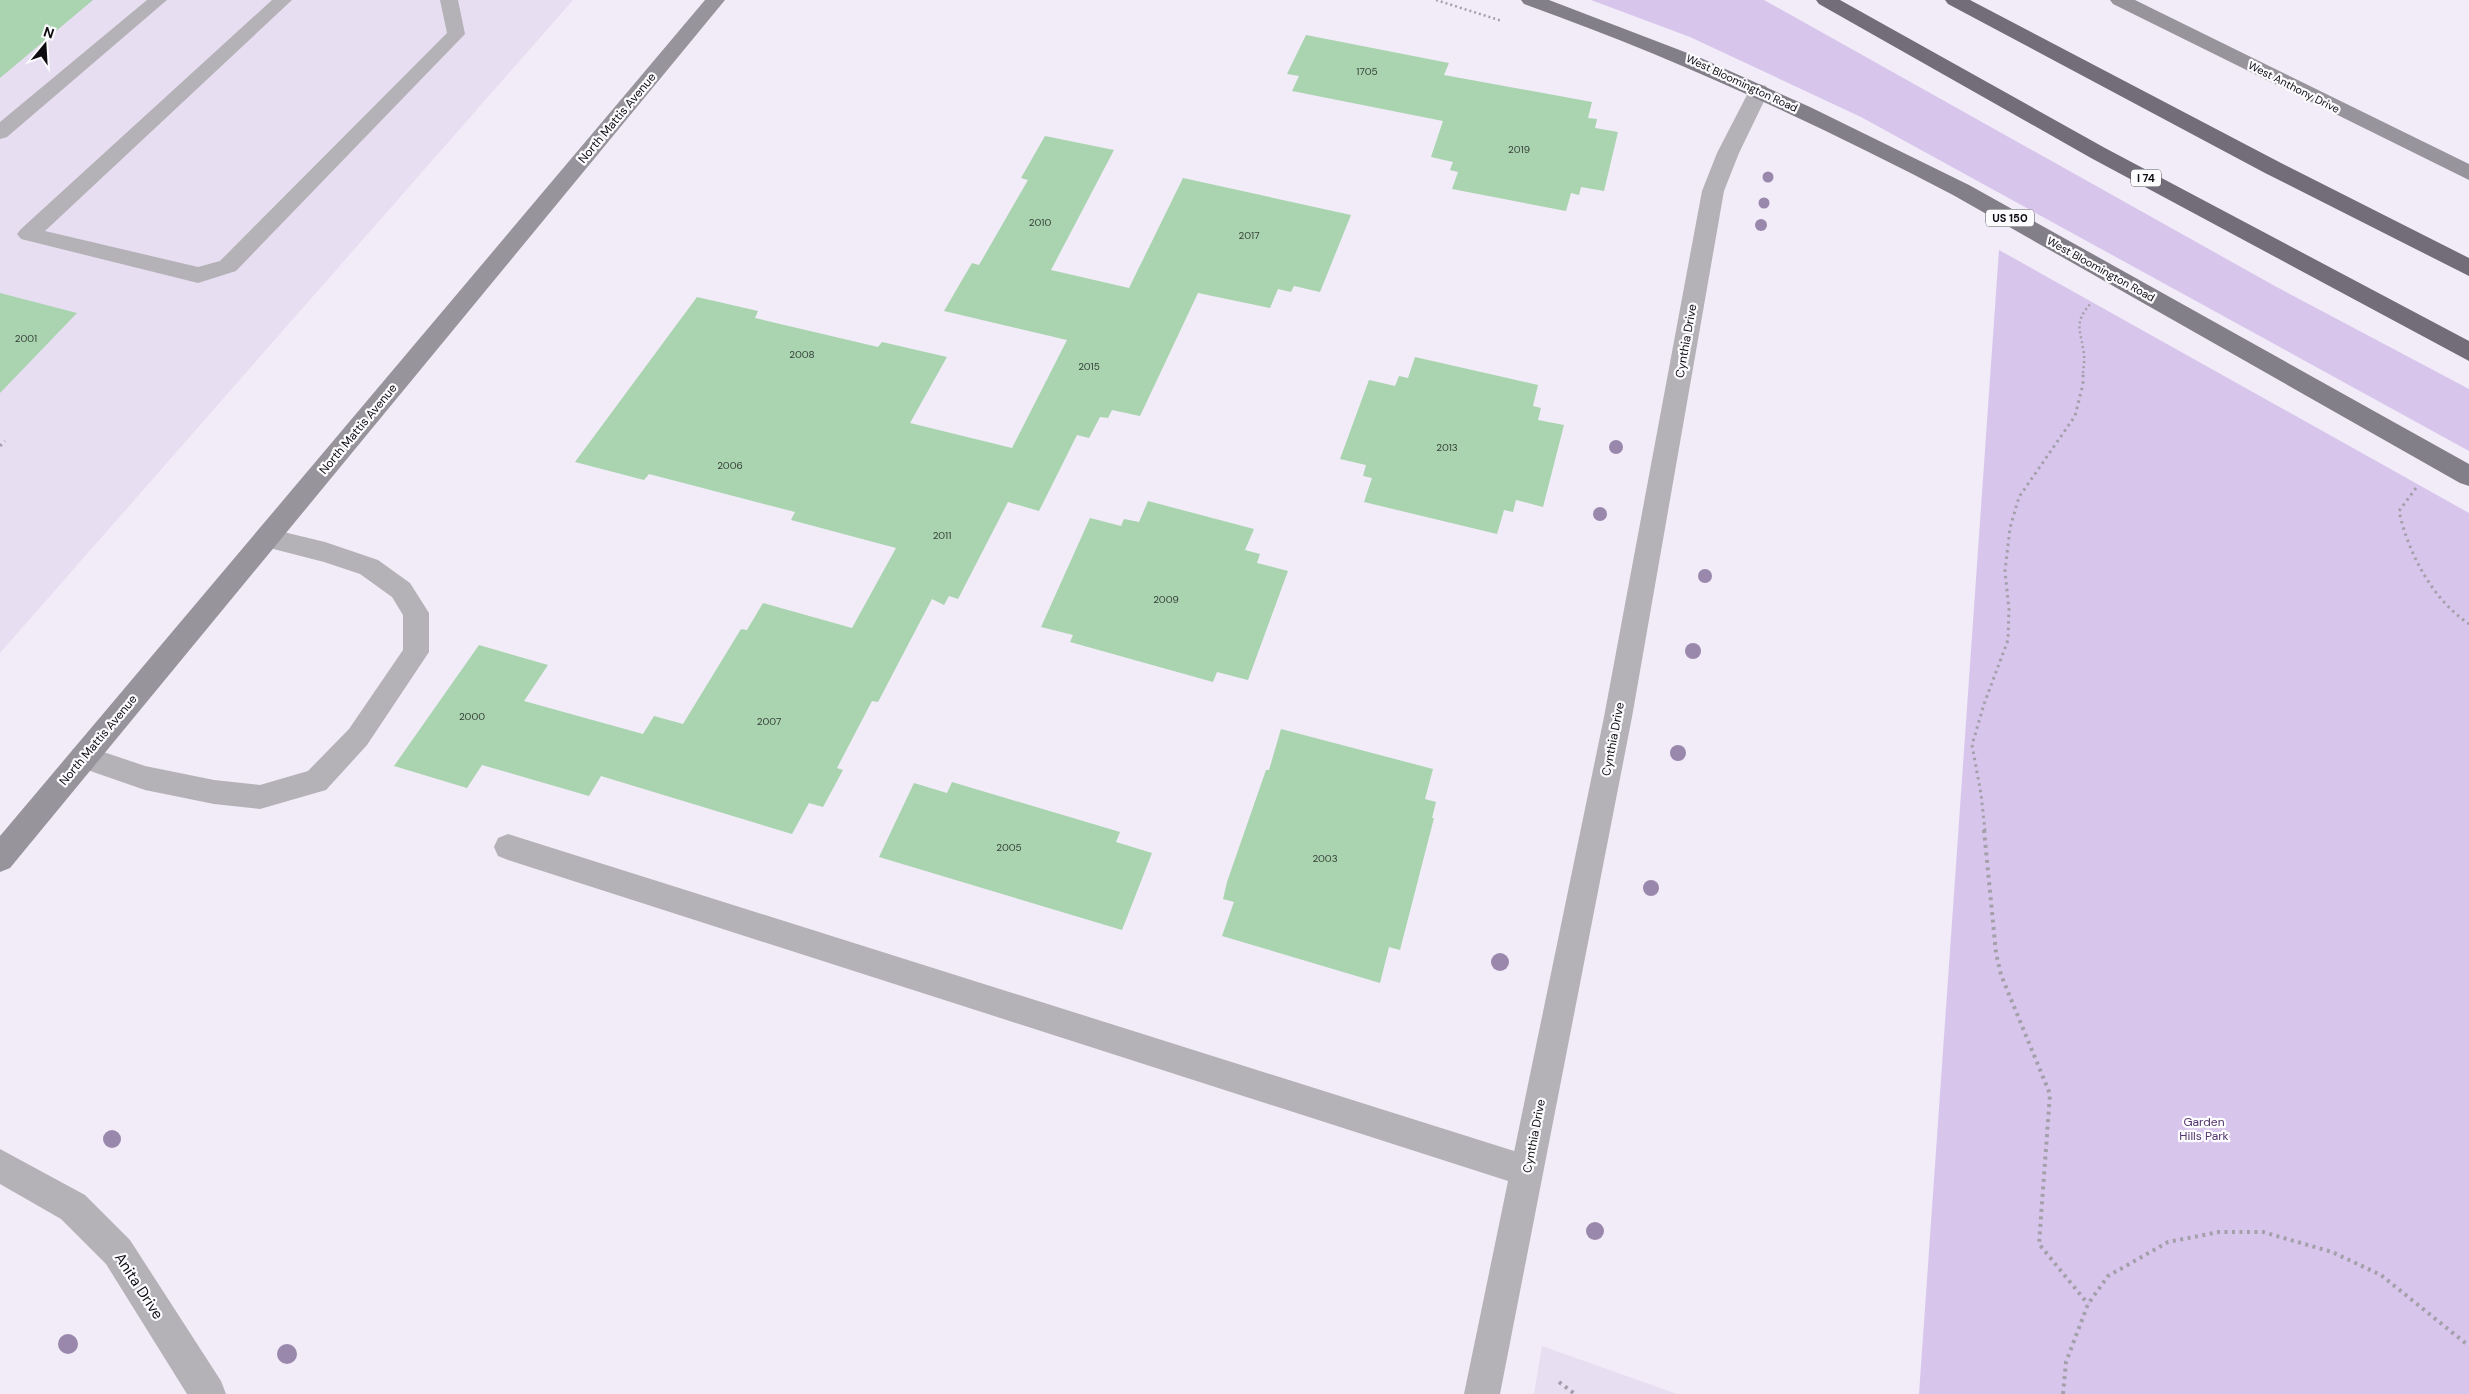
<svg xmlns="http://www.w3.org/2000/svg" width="2469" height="1394" font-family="'DM Sans',sans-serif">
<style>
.built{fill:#e7def1}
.green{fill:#d7c5ec}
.building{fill:#a9d4af}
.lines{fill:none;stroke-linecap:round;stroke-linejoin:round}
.path-far2{stroke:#a4a0aa;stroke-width:2.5;stroke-dasharray:2 3;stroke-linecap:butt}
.path-far1{stroke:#a4a0aa;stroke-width:3;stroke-dasharray:2.5 4;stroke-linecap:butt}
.path{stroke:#a4a0aa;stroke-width:4;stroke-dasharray:3 4.5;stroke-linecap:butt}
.lane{fill:#b4b2b7;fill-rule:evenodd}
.street{fill:#b4b2b7;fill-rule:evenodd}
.secondary{fill:#98949c;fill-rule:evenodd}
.primary{fill:#837f88;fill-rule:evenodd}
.highway{fill:#726d78;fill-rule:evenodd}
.tree{fill:#9a87ac}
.labels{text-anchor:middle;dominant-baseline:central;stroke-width:4.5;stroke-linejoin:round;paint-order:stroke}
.number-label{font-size:10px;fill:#353e38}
.far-street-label{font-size:11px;fill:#0e0c10;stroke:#fcfbfe}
.shield{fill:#fcfbfe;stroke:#555457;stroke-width:1}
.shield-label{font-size:11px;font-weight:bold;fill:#0e0c10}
.street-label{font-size:12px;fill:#0e0c10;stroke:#fcfbfe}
.park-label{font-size:12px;fill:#52356e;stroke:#fcfbfe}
.near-street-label{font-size:15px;fill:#0e0c10;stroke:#fcfbfe}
</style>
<rect width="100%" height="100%" fill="#f1ecf8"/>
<!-- built -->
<path class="built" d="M0,0h573l-573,653z
M1542,1346l135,48h-143z"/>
<!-- green -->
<path class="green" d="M1591,0h173l509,285 196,104v62l-608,-334 -171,-80z
M1999,250l470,263v881h-550z"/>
<!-- building -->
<path class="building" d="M0,0h93l-93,78z
M1306,35l143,28 -5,12 148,27 -4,16 9,1 -2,9 23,4 -14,59 -23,-4 -2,8 -8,-2 -5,18 -114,-22 6,-17 -8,-2 3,-8 -22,-5 12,-36 -151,-30 7,-15 -12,-2z
M1045,136l69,14 -63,120 78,18 54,-110 168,37 -31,77 -26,-6 -3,6 -13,-3 -8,19 -72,-15 -58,123 -28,-6 -4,8 -8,-1 -11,21 -12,-3 -38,76 -31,-9 -50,97 -9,-3 -5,9 -12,-6 -54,103 -6,-1 -35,67 6,2 -20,37 -14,-4 -17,31 -191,-58 -12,20 -107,-31 -15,23 -73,-22 85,-121 69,20 -24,36 119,33 11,-18 29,8 58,-95 6,1 16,-27 89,25 44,-80 -105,-28 4,-8 -146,-38 -5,6 -69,-18 122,-165 61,14 -3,7 123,29 4,-5 65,15 -37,66 102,25 55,-108 -123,-29 28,-48 7,2 49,-85 -7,-2z
M0,293l77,20 -77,80z
M1415,357l123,28 -5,21 8,2 -3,12 26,5 -21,82 -27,-7 -3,12 -9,-2 -7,24 -133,-32 8,-24 -9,-2 3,-11 -26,-6 29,-79 26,6 4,-10 9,2z
M1148,501l106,28 -9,21 15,4 -3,9 31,8 -40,109 -31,-8 -4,10 -143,-40 3,-7 -32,-8 49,-109 31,8 3,-7 15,3z
M1281,729l152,40 -8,30 11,3 -4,16h2l-34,132 -11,-3 -9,36 -158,-47 12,-34 -11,-3 4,-17 39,-112h3z
M952,782l168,50 -4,10 36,11 -30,77 -243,-73 35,-74 33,10z"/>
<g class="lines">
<!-- path-far2 -->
<path class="path-far2" d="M1436,0l66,21
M2083,373c1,-8 2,-17 0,-25 -4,-22 -8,-26 8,-45"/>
<!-- path-far1 -->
<path class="path-far1" d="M0,446l5,-5
M2416,488l-17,23c9,42 34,89 70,113
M1985,831l-4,-37 -9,-49 12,-41 24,-64 1,-30 -4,-39 5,-43 9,-31 56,-81 8,-32v-12"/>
<!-- path -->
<path class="path" d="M1984,830l12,123 5,22 49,119 -11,150 49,60
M1559,1382l16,12
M2063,1394l3,-32 22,-58 20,-28 60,-34 51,-10h44l69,20 49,23 88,71"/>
<!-- lane -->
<path class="lane" d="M147,0h20l-160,137 -7,2v-17z
M272,0h20l-247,231 153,36 22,-6 227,-228 -7,-33h18l7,34 -229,237 -38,12 -177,-44 -4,-5 4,-5z
M267,528l58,14 53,18 32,23 19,30v39l-62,93 -41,45 -66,19 -46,-5 -69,-14 -72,-25 -3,-8 3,-8 10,-4 62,21 69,14 46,5 48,-14 41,-42 54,-79v-35l-11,-18 -32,-23 -36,-12 -66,-17 -3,-7 3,-7z
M508,834l1019,321 11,5 5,11 -5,11 -11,5 -1019,-327 -10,-4 -4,-9 4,-9z"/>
<!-- street -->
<path class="street" d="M1759,84l7,2 3,5 -30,62 -15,38 -92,526 -132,677h-36l140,-677 98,-526 15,-38 32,-62 3,-5z
M0,1149l85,46 45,45 91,141 5,13h-39l-81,-130 -45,-45 -61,-35z"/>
<!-- secondary -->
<path class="secondary" d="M705,0h20l-715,868 -10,4v-36z
M2110,0h25l334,164v16l-356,-176z"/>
<!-- primary -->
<path class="primary" d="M1521,0h28l154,59 107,48 159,78 500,279v22l-9,-3 -507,-288c-139,-73 -281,-138 -429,-191z"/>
<!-- highway -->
<path class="highway" d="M1816,0h24l265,148 364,193v20l-378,-203 -272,-154z
M1945,0h25l311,163 188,95v18l-204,-103 -317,-169z"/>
</g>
<!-- trees -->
<g class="tree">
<circle cx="1768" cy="177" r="5.5"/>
<circle cx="1764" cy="203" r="5.5"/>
<circle cx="1761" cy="225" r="6"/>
<circle cx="1616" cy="447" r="7"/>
<circle cx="1600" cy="514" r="7"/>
<circle cx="1705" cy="576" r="7"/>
<circle cx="1693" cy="651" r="8"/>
<circle cx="1678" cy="753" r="8"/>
<circle cx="1651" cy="888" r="8"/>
<circle cx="1500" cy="962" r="9"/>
<circle cx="112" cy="1139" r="9"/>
<circle cx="1595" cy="1231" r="9"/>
<circle cx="68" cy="1344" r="10"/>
<circle cx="287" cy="1354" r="10"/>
</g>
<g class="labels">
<!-- number labels -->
<g class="number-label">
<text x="1367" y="71">1705</text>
<text x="1519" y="149">2019</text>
<text x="1040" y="222">2010</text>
<text x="1249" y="235">2017</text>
<text x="26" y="338">2001</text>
<text x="802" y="354">2008</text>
<text x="1089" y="366">2015</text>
<text x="1447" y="447">2013</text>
<text x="730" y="465">2006</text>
<text x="942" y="535">2011</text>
<text x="1166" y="599">2009</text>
<text x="472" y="716">2000</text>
<text x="769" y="721">2007</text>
<text x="1009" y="847">2005</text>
<text x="1325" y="858">2003</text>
</g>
<!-- far-street labels -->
<g class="far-street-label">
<text transform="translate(1742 83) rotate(25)">West Bloomington Road</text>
<text transform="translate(2294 87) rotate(27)">West Anthony Drive</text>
<text transform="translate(2101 269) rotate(29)">West Bloomington Road</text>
</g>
<!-- shield labels -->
<g class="shield">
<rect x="2131" y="169.5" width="30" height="17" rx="4"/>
<rect x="1986" y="209.5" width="48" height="17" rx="4"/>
</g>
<g class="shield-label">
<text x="2146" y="178">I 74</text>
<text x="2010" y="218">US 150</text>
</g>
<!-- street labels -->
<g class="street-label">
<text transform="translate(617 118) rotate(-50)">North Mattis Avenue</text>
<text transform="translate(1686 341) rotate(-80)">Cynthia Drive</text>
<text transform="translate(358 429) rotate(-50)">North Mattis Avenue</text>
<text transform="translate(1613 739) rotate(-79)">Cynthia Drive</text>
<text transform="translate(98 740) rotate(-50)">North Mattis Avenue</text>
<text transform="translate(1534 1136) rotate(-79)">Cynthia Drive</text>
</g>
<!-- park labels -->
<g class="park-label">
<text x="2204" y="1122">Garden<tspan x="2204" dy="14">Hills Park</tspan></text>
</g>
<!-- near-street labels -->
<g class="near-street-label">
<text transform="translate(139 1286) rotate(57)">Anita Drive</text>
</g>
</g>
<!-- north arrow -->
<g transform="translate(45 45) rotate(18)" stroke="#fcfbfe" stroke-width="4" paint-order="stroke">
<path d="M0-4L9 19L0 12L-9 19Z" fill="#0e0c10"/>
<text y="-8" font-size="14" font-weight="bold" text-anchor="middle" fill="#0e0c10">N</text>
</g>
</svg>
